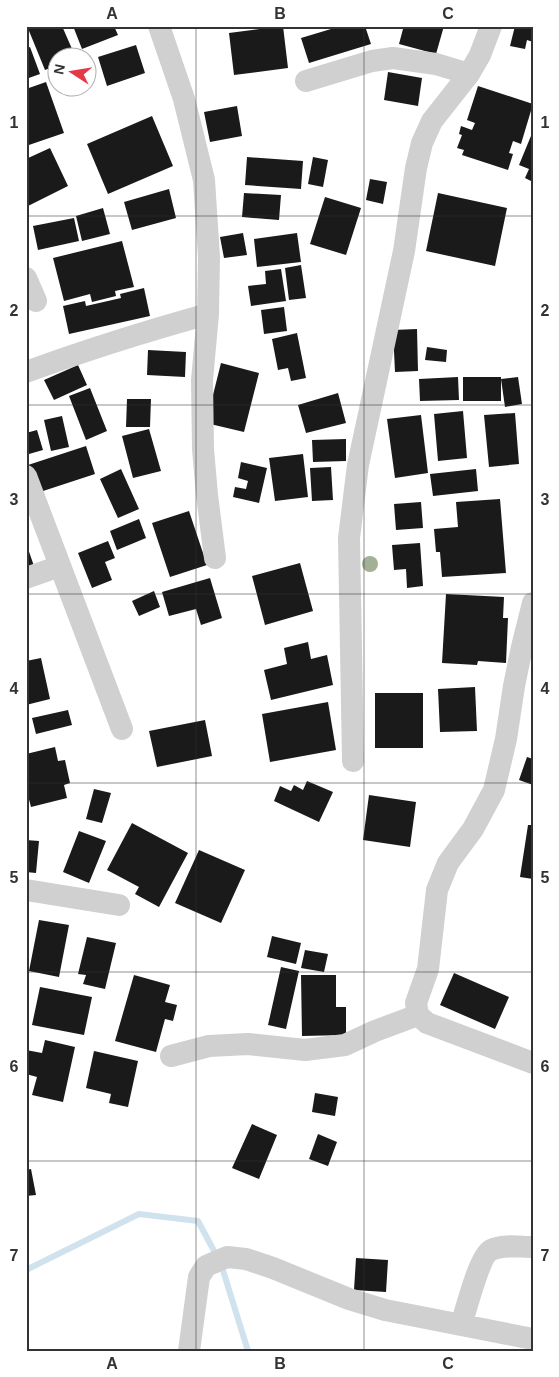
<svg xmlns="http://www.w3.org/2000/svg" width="559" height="1377" font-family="Helvetica,sans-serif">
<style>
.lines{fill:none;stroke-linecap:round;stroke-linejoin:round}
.stream{stroke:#cfe2ee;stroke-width:6}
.building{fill:#1a1a1a}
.street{stroke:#d0d0d0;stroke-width:22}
.tree{fill:#a2b095}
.grid{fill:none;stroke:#333;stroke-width:1;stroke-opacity:0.55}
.neatline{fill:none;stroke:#333;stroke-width:2}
.grid-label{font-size:16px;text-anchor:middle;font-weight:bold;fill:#333}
</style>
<rect width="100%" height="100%" fill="#fff"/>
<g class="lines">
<!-- stream -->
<path class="stream" d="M26,1270l113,-56 59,7 23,43 27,87"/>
</g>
<!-- building -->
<path class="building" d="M27,26h35l14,32h-18v7l-13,5z
M73,26h41l4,9 -36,14z
M283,26l5,42 -54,7 -5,-42z
M341,26h24l6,18 -62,19 -8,-25z
M397,26h47l-8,28 -37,-10 4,-15z
M515,26h18v16l-6,-2 -2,9 -15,-3z
M136,45l9,28 -38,13 -9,-29z
M30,47l10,27 -14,5v-31z
M388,72l34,6 -4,28 -34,-6z
M46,82l18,51 -38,13v-57z
M478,86l55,18 -12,40 -8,-3 -4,12 4,1 -5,16 -46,-15 2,-5 -7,-2 5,-13 -3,-1 2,-8 11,4 3,-7 -8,-3z
M237,106l5,30 -32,6 -6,-30z
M152,116l21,50 -65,28 -21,-50z
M533,131v51l-8,-4 4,-9 -10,-4z
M50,148l18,38 -42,21v-48z
M247,157l56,4 -2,28 -56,-4z
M313,157l15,3 -5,27 -15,-3z
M370,179l17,3 -4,22 -17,-4z
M169,189l7,29 -44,12 -8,-28z
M244,193l37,2 -2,25 -37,-3z
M438,193l69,15 -12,58 -69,-15z
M325,197l36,11 -15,47 -36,-11z
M103,208l7,26 -28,7 -6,-25z
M74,218l5,23 -41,9 -5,-24z
M243,233l4,22 -23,3 -4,-21z
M297,233l4,29 -44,5 -3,-28z
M122,241l12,46 -19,4 1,5 -24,6 -2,-8 -26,7 -11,-43z
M301,265l5,33 -17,2 -4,-32z
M281,269l5,32 -35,5 -3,-20 18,-2 -1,-13z
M144,288l6,28 -81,18 -6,-28 22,-5 1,5 35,-8 -1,-4z
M284,307l3,24 -23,3 -3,-24z
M417,329l1,42 -23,1 -2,-42z
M297,333l9,45 -15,3 -3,-13 -10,2 -6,-31z
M427,347l20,3 -1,12 -21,-2z
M148,350l38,2 -1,25 -38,-2z
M221,363l38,10 -15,59 -38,-9z
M78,365l9,20 -33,15 -10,-20z
M458,377l1,23 -39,1 -1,-22z
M463,377h38v24h-38z
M518,377l4,27 -17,3 -4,-28z
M90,388l17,43 -21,9 -17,-44z
M338,393l8,30 -40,10 -8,-28z
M127,399h24l-1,28h-24z
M463,411l4,47 -29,3 -4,-47z
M515,413l4,51 -30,3 -5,-52z
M421,415l7,58 -33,5 -8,-59z
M62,416l7,31 -18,4 -7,-31z
M149,429l12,42 -28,7 -11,-42z
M37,430l6,20 -14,4 -3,-9v-12z
M346,439v22l-33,1 -1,-22z
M86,446l9,28 -58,19 -9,-28z
M303,454l5,43 -33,4 -6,-43z
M241,462l26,6 -8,35 -26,-6 2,-10 11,2 2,-8 -10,-3z
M331,467l2,33 -21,1 -2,-33z
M121,469l18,40 -21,9 -18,-39z
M476,469l2,22 -45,5 -3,-22z
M500,499l6,74 -64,4 -2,-25h-4l-2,-23 24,-2 -2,-25z
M421,502l2,26 -27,2 -2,-26z
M189,511l18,54 -37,12 -18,-54z
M139,519l7,19 -29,12 -7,-19z
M108,541l7,17 -10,4 7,18 -20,8 -14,-35z
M26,543l8,23 -8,3z
M420,543l3,43 -16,2 -1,-19 -12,1 -2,-25z
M300,563l13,48 -48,14 -13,-49z
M210,578l12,40 -21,7 -5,-16 -27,7 -7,-24z
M154,591l6,16 -21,9 -7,-15z
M446,594l58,3 -1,21h5l-2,45 -28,-2 -1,4 -35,-2z
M308,642l3,17 16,-4 6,30 -62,15 -7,-30 23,-6 -3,-16z
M41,658l9,41 -24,6v-44z
M475,687l2,44 -37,1 -2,-43z
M375,693h48v55h-48z
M328,702l8,48 -66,12 -8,-48z
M68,710l4,15 -36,9 -4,-16z
M205,720l7,36 -55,11 -8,-36z
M55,747l3,14 7,-1 5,23 -6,2 3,13 -36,9 -5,-19v-34z
M527,757l6,2v26l-14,-5z
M307,781l26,11 -14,30 -45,-21 6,-15 11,5 3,-6 9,5z
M94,789l17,4 -9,30 -16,-4z
M369,795l47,7 -6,45 -47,-7z
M132,823l56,30 -29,54 -24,-13 4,-7 -32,-17z
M528,825h5v54l-13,-2z
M79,831l27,10 -17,42 -26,-11z
M26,840l13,1 -3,32 -10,-1z
M199,850l46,20 -24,53 -46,-20z
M39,920l30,5 -10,52 -30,-6z
M272,936l29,7 -5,21 -29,-7z
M87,937l29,6 -11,46 -22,-5 3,-9 -8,-1z
M305,950l23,4 -4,18 -23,-4z
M281,967l18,4 -13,58 -18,-4z
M454,973l55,24 -14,32 -55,-24z
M134,975l36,10 -5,17 12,3 -4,16 -8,-2 -9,33 -41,-11z
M301,975h35v32h10v28l-44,1z
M40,987l52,10 -8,38 -52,-10z
M45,1040l30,7 -12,55 -31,-7 5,-18 -11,-3v-24l16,3z
M94,1051l44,10 -10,46 -19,-4 2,-9 -25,-6z
M315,1093l23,4 -3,19 -23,-4z
M252,1124l25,11 -18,44 -27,-11z
M318,1134l19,8 -9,24 -19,-7z
M31,1169l5,26 -10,1v-26z
M356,1258l32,2 -2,32 -32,-2z"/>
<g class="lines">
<!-- street -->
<path class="street" d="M159,26l25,73 20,81 5,77 -1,57 -6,66 1,69 4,46 8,63
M306,81l66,-20 21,-3 43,6 33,10
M26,278l10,23
M26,372c60,-22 121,-41 182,-58
M26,476l96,253
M26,578l34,-12
M533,603l-11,44 -8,39 -8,53 -12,51 -21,39 -25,34 -11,27 -9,79 -12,34 2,12 9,8 106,40
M353,761l-4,-223 9,-73 46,-214 12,-83 6,-25 10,-22 37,-47 11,-19 11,-29
M26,890l93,15
M171,1056l38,-10 39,-2 57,6 40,-5 30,-14 43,-16
M461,1325c5,-14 18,-69 30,-75 13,-6 28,-3 42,-3
M189,1351l10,-74 7,-11 21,-9 19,2 27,9 76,31 36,11 148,29"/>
</g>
<!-- trees -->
<circle class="tree" cx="370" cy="564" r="8"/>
<!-- grid -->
<path class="grid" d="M196,26v1325M364,26v1325M26,216h507M26,405h507M26,594h507M26,783h507M26,972h507M26,1161h507"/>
<!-- border -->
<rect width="559" height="1377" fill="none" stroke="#ffffff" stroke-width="55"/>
<!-- north arrow -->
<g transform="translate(72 72) rotate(282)"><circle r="24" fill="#ffffff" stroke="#adadad"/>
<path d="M0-4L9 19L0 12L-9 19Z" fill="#e63946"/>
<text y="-8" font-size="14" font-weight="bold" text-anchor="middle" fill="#333333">N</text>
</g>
<rect x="28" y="28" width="504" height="1322" class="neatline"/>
<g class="grid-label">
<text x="112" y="19">A</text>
<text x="280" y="19">B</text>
<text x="448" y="19">C</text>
<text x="14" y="128">1</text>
<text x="545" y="128">1</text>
<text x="14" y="316">2</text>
<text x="545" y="316">2</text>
<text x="14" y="505">3</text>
<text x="545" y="505">3</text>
<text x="14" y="694">4</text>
<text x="545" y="694">4</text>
<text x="14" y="883">5</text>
<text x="545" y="883">5</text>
<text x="14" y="1072">6</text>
<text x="545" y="1072">6</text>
<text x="14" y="1261">7</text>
<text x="545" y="1261">7</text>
<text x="112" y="1369">A</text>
<text x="280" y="1369">B</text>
<text x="448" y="1369">C</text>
</g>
</svg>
